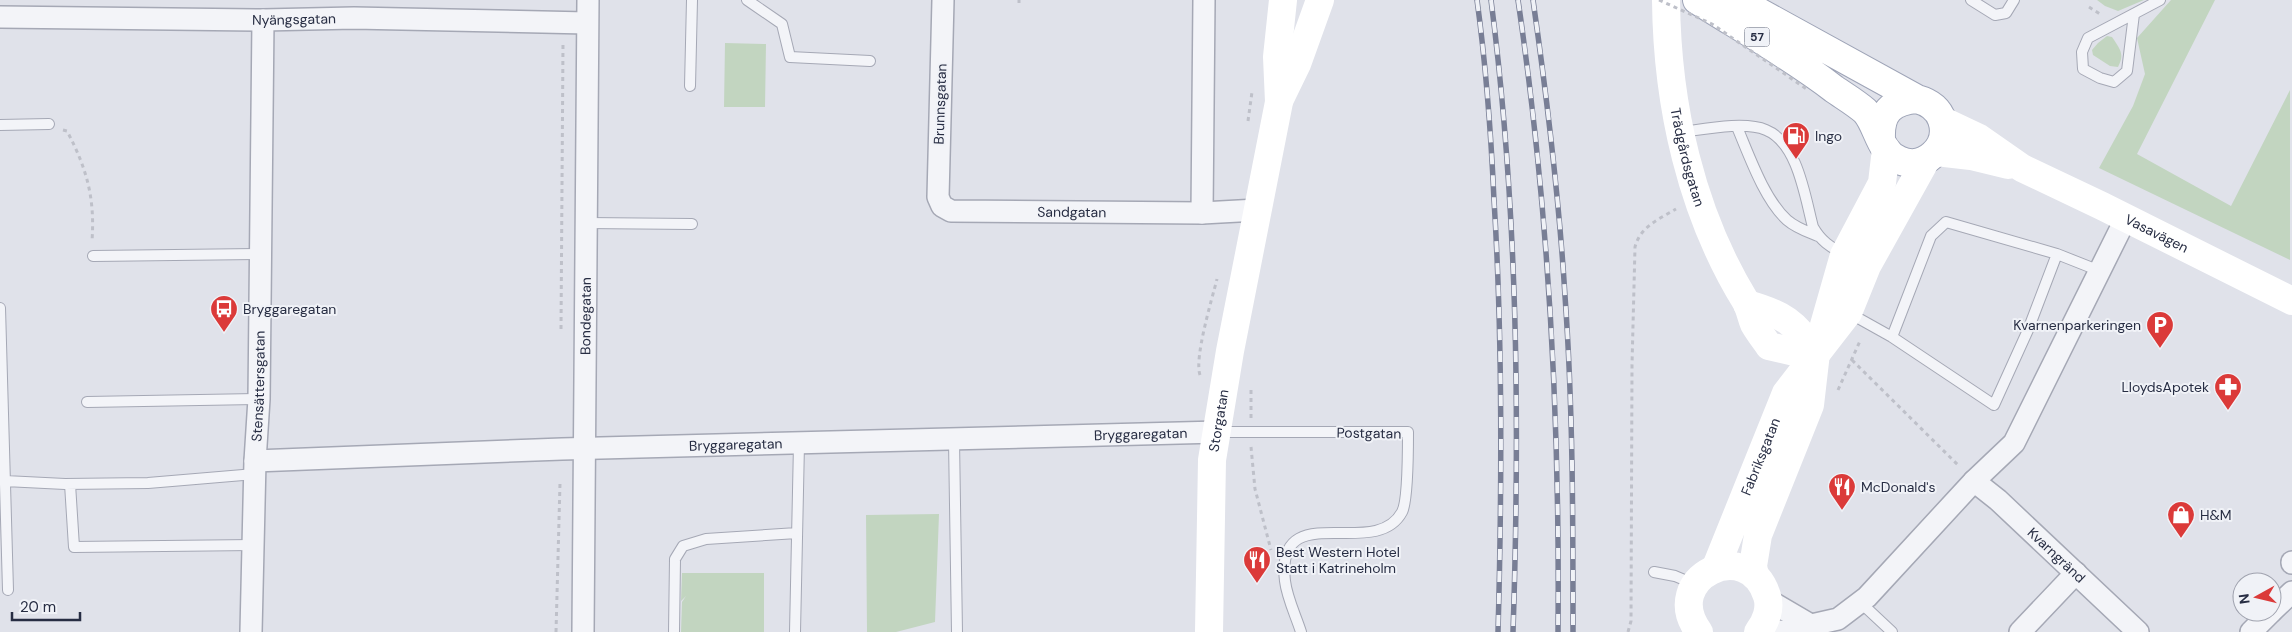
<svg xmlns="http://www.w3.org/2000/svg" width="2292" height="632" font-family="'DM Sans',sans-serif">
<style>
.green{fill:#c2d5c0}
.lines{fill:none;stroke-linecap:round;stroke-linejoin:round}
.lane-casing{stroke:#a5a8b5;stroke-width:12}
.street-casing{stroke:#a5a8b5;stroke-width:24}
.primary-casing{stroke:#9ea4b7;stroke-width:30}
.path{stroke:#bec0c9;stroke-width:3;stroke-dasharray:4 4;stroke-linecap:butt}
.lane{stroke:#f3f4f8;stroke-width:10}
.street{stroke:#f3f4f8;stroke-width:21}
.secondary{stroke:#fff;stroke-width:28}
.primary{stroke:#fff;stroke-width:28}
.rail-casing{stroke:#787e95;stroke-width:5.5}
.rail{stroke:#f0f2f7;stroke-width:4;stroke-dasharray:11;stroke-linecap:butt}
.path-bridge{stroke:#bec0c9;stroke-width:3;stroke-dasharray:4 4;stroke-linecap:butt}
.labels{text-anchor:middle;dominant-baseline:central;stroke-width:4;stroke-linejoin:round;paint-order:stroke}
.shield{fill:#f0f2f7;stroke:#636879;stroke-width:1}
.shield-label{font-size:12px;font-weight:bold;fill:#272d43}
.street-label{font-size:14px;fill:#272d43;stroke:#f0f2f7}
.poi-label{font-size:14px;fill:#272d43;stroke:#f0f2f7;text-anchor:start}
</style>
<rect width="100%" height="100%" fill="#e0e2ea"/>
<!-- green -->
<path class="green" d="M2097,0h47l-26,11 -13,-5z
M2171,0h44l-78,154 94,52 59,-116v170l-191,-92 34,-62 12,-32 -8,-36z
M2107,36l5,1c8,12 13,17 6,30l-8,-1 -17,-11 -1,-5 6,-7z
M725,43l41,1 -1,63h-41z
M939,514l-4,108 -39,10h-29l-1,-117z
M682,573h82v59h-83l1,-30 4,-6 -5,5z"/>
<g class="lines">
<defs>
<path id="lane" d="M747,0l35,24 8,33 80,4
M1971,0l24,15 11,-2 8,-13
M2134,14l-7,57 -13,11 -14,-4 -17,-9 -1,-17 6,-14 72,-38
M690,86l2,-86
M0,125l49,-1
M1737,127c12,28 27,72 50,93 9,8 21,12 31,16
M1682,132c23,-3 63,-11 84,-2 32,13 39,67 47,97 8,14 17,20 31,27
M586,223l106,1
M2057,254l43,17
M93,256l167,-2
M0,308l8,282
M1849,313l43,24 39,-101 15,-14 111,32 -29,76 -34,75 -102,-68
M87,402l172,-3
M1218,432h190c0,15 0,69 -6,80 -27,50 -127,-17 -117,69 2,17 11,35 16,51
M954,440l3,192
M5,481l60,3 83,-1 107,-9
M70,484l4,63 179,-2
M1654,572l21,4 19,8
M1860,602l32,30
M674,632l1,-73 8,-13 23,-7 91,-6
M795,632l4,-188"/>
<g id="street">
<path id="s1" d="M943,0l-5,197 4,9 9,5 251,2 55,-3"/>
<path id="s2" d="M0,17l263,3 91,-2 233,5"/>
<path d="M1202,213l2,-213"/>
<path id="s3" d="M255,461l307,-12 656,-17"/>
<path id="s4" d="M1974,481l24,19 140,132"/>
<path d="M2292,562v1"/>
<path d="M1768,600l41,24"/>
<path d="M2272,611l20,-19"/>
<path id="s5" d="M251,632l4,-171 4,-62 4,-379"/>
<path id="s6" d="M583,632l5,-632"/>
<path d="M1763,632l22,-1 53,-12 29,-22 107,-116 40,-38 112,-225"/>
<path d="M2020,632l56,-59"/>
<path d="M2251,632l20,-20"/>
</g>
<path id="primary" d="M1697,0c46,29 94,56 137,89 10,7 22,14 31,22 13,14 14,41 34,49 25,12 52,-14 43,-40 -4,-12 -14,-18 -25,-21l-180,-99
M1881,138c-1,-25 10,-37 36,-39"/>
</defs>
<!-- lane casing -->
<use href="#lane" class="lane-casing"/>
<!-- street casing -->
<use href="#street" class="street-casing"/>
<!-- primary casing -->
<use href="#primary" class="primary-casing"/>
<!-- path -->
<path class="path" d="M1019,3v-3
M2089,7l11,7
M1248,121l4,-29
M63,130l4,1c20,38 28,67 25,110
M561,329l2,-286
M1852,360l108,107
M1200,375c-6,-17 12,-76 17,-96
M1838,390l22,-49
M1251,418v-31
M1251,447l4,42 16,61
M556,632l4,-149
M1628,632l3,-11 1,-256 3,-118c5,-20 24,-28 41,-38"/>
<!-- lane -->
<use href="#lane" class="lane"/>
<!-- street -->
<use href="#street" class="street"/>
<!-- secondary -->
<g class="secondary">
<path id="s7" d="M1666,0c1,105 25,213 80,302 4,7 5,15 8,22 4,7 10,15 15,22l26,6 21,1"/>
<path d="M1280,99l17,-35 23,-64"/>
<path id="s8" d="M1943,121l36,17 43,30 80,38 190,95"/>
<path d="M1936,152l35,4 37,9"/>
<path d="M1747,304c36,10 48,18 69,49"/>
<path id="s9" d="M1716,567l70,-174 62,-80 19,-47 59,-106"/>
<path d="M1755,576l-2,-10 5,-31 52,-130 6,-52 28,-98 38,-72 4,-34"/>
<path id="s10" d="M1209,632l3,-172 18,-109 49,-249 -2,-45 6,-57"/>
<path d="M1699,632c-40,-54 49,-97 68,-36 4,12 -1,26 -9,36"/>
</g>
<!-- primary -->
<use href="#primary" class="primary"/>
<defs>
<path id="rail" d="M1477,0c9,66 14,133 17,200 9,144 8,288 4,432
M1491,0c27,209 29,422 22,632
M1518,0c31,210 42,420 40,632
M1533,0c14,98 26,197 32,296 8,112 8,224 8,336"/>
</defs>
<!-- rail casing -->
<use href="#rail" class="rail-casing"/>
<!-- rail -->
<use href="#rail" class="rail"/>
<!-- path-bridge -->
<path class="path-bridge" d="M1659,0l53,24 96,66"/>
</g>
<!-- icons -->
<defs>
<symbol id="fuel-pin" viewBox="-11 -11 22 30"><path d="M0 17L-7.5 6A9.5 9.5 0 1 1 7.5 6Z" fill="#db3a39" stroke="#f0f2f7"/><path d="M-5.5-6h7V0h2V4h1.3V-2.5L3-4.5l.8-.8L6-3V5H2.5V1h-1V6h-7ZM-4.2-4.7v3.2H.2V-4.7Z" fill="#fff"/></symbol>
<symbol id="bus-pin" viewBox="-11 -11 22 30"><path d="M0 17L-7.5 6A9.5 9.5 0 1 1 7.5 6Z" fill="#db3a39" stroke="#f0f2f7"/><path d="M-5-6H5V4H4V6H2V4H-2V6H-4V4H-5ZM-3.5-4V0h7V-4ZM-3.5 1.2v1.5H-2V1.2ZM2 1.2v1.5H3.5V1.2Z" fill="#fff"/></symbol>
<symbol id="parking-pin" viewBox="-11 -11 22 30"><path d="M0 17L-7.5 6A9.5 9.5 0 1 1 7.5 6Z" fill="#db3a39" stroke="#f0f2f7"/><path d="M-3.5-5.5H1a3.5 3.5 0 0 1 0 7H-1V5.5H-3.5ZM-1-3.4V-.6H.8a1.4 1.4 0 0 0 0-2.8Z" fill="#fff"/></symbol>
<symbol id="pharmacy-pin" viewBox="-11 -11 22 30"><path d="M0 17L-7.5 6A9.5 9.5 0 1 1 7.5 6Z" fill="#db3a39" stroke="#f0f2f7"/><path d="M-2-6h4v4h4v4h-4v4h-4v-4h-4v-4h4Z" fill="#fff"/></symbol>
<symbol id="restaurant-pin" viewBox="-11 -11 22 30"><path d="M0 17L-7.5 6A9.5 9.5 0 1 1 7.5 6Z" fill="#db3a39" stroke="#f0f2f7"/><path d="M-5-6h1v4h1v-4h1v4h1v-4h1v5L-1.5 .5V6h-2V.5L-5-1ZM5-6V6H3V1.5H1.5Q1.5-4 5-6Z" fill="#fff"/></symbol>
<symbol id="shop-pin" viewBox="-11 -11 22 30"><path d="M0 17L-7.5 6A9.5 9.5 0 1 1 7.5 6Z" fill="#db3a39" stroke="#f0f2f7"/><path d="M-5-2.5h2.3a2.7 3.5 0 0 1 5.4 0H5L5.5 6h-11ZM-1.5-2.5h3a1.5 2.3 0 0 0-3 0Z" fill="#fff"/></symbol>
</defs>
<g fill-rule="evenodd">
<use href="#fuel-pin" x="1780" y="120" width="32" height="43"/>
<use href="#bus-pin" x="208" y="293" width="32" height="43"/>
<use href="#parking-pin" x="2144" y="309" width="32" height="43"/>
<use href="#pharmacy-pin" x="2212" y="371" width="32" height="43"/>
<use href="#restaurant-pin" x="1826" y="471" width="32" height="43"/>
<use href="#shop-pin" x="2165" y="499" width="32" height="43"/>
<use href="#restaurant-pin" x="1241" y="544" width="32" height="43"/>
</g>
<g class="labels">
<!-- shield labels -->
<rect class="shield" x="1744.5" y="27.5" width="25" height="19" rx="4"/>
<g class="shield-label">
<text x="1757" y="37">57</text>
</g>
<!-- street labels -->
<g class="street-label">
<text stroke="none"><textPath href="#s2" startOffset="294">Nyängsgatan</textPath></text>
<text transform="translate(940 104) rotate(-88)">Brunnsgatan</text>
<text stroke="none"><textPath href="#s7" startOffset="159">Trädgårdsgatan</textPath></text>
<text stroke="none"><textPath href="#s1" startOffset="338">Sandgatan</textPath></text>
<text stroke="none"><textPath href="#s8" startOffset="242">Vasavägen</textPath></text>
<text stroke="none"><textPath href="#s6" startOffset="316">Bondegatan</textPath></text>
<text stroke="none"><textPath href="#s5" startOffset="246">Stensättersgatan</textPath></text>
<text stroke="none"><textPath href="#s10" startOffset="212">Storgatan</textPath></text>
<text transform="translate(1369 433) rotate(1)">Postgatan</text>
<text stroke="none"><textPath href="#s3" startOffset="886">Bryggaregatan</textPath></text>
<text stroke="none"><textPath href="#s3" startOffset="481">Bryggaregatan</textPath></text>
<text stroke="none"><textPath href="#s9" startOffset="119">Fabriksgatan</textPath></text>
<text stroke="none"><textPath href="#s4" startOffset="111">Kvarngränd</textPath></text>
</g>
<!-- poi labels -->
<g class="poi-label">
<text x="1815" y="136">Ingo</text>
<text x="243" y="309">Bryggaregatan</text>
<text x="2141" y="325" text-anchor="end">Kvarnenparkeringen</text>
<text x="2209" y="387" text-anchor="end">LloydsApotek</text>
<text x="1861" y="487">McDonald's</text>
<text x="2200" y="515">H&amp;M</text>
<text x="1276" y="552">Best Western Hotel<tspan x="1276" dy="16">Statt i Katrineholm</tspan></text>
</g>
</g>
<!-- north arrow -->
<g transform="translate(2257 597) rotate(262)"><circle r="24" fill="#f0f2f7" stroke="#a0a3af"/>
<path d="M0-4L9 19L0 12L-9 19Z" fill="#db3a39"/>
<text y="-8" font-size="14" font-weight="bold" text-anchor="middle" fill="#272d43">N</text>
</g>
<!-- scale -->
<path d="M12 612v8h68v-8" fill="none" stroke="#272d43" stroke-width="2.5"/>
<text x="20" y="612" font-size="15" fill="#272d43" stroke="#f0f2f7" stroke-width="4" paint-order="stroke">20 m</text>
</svg>
